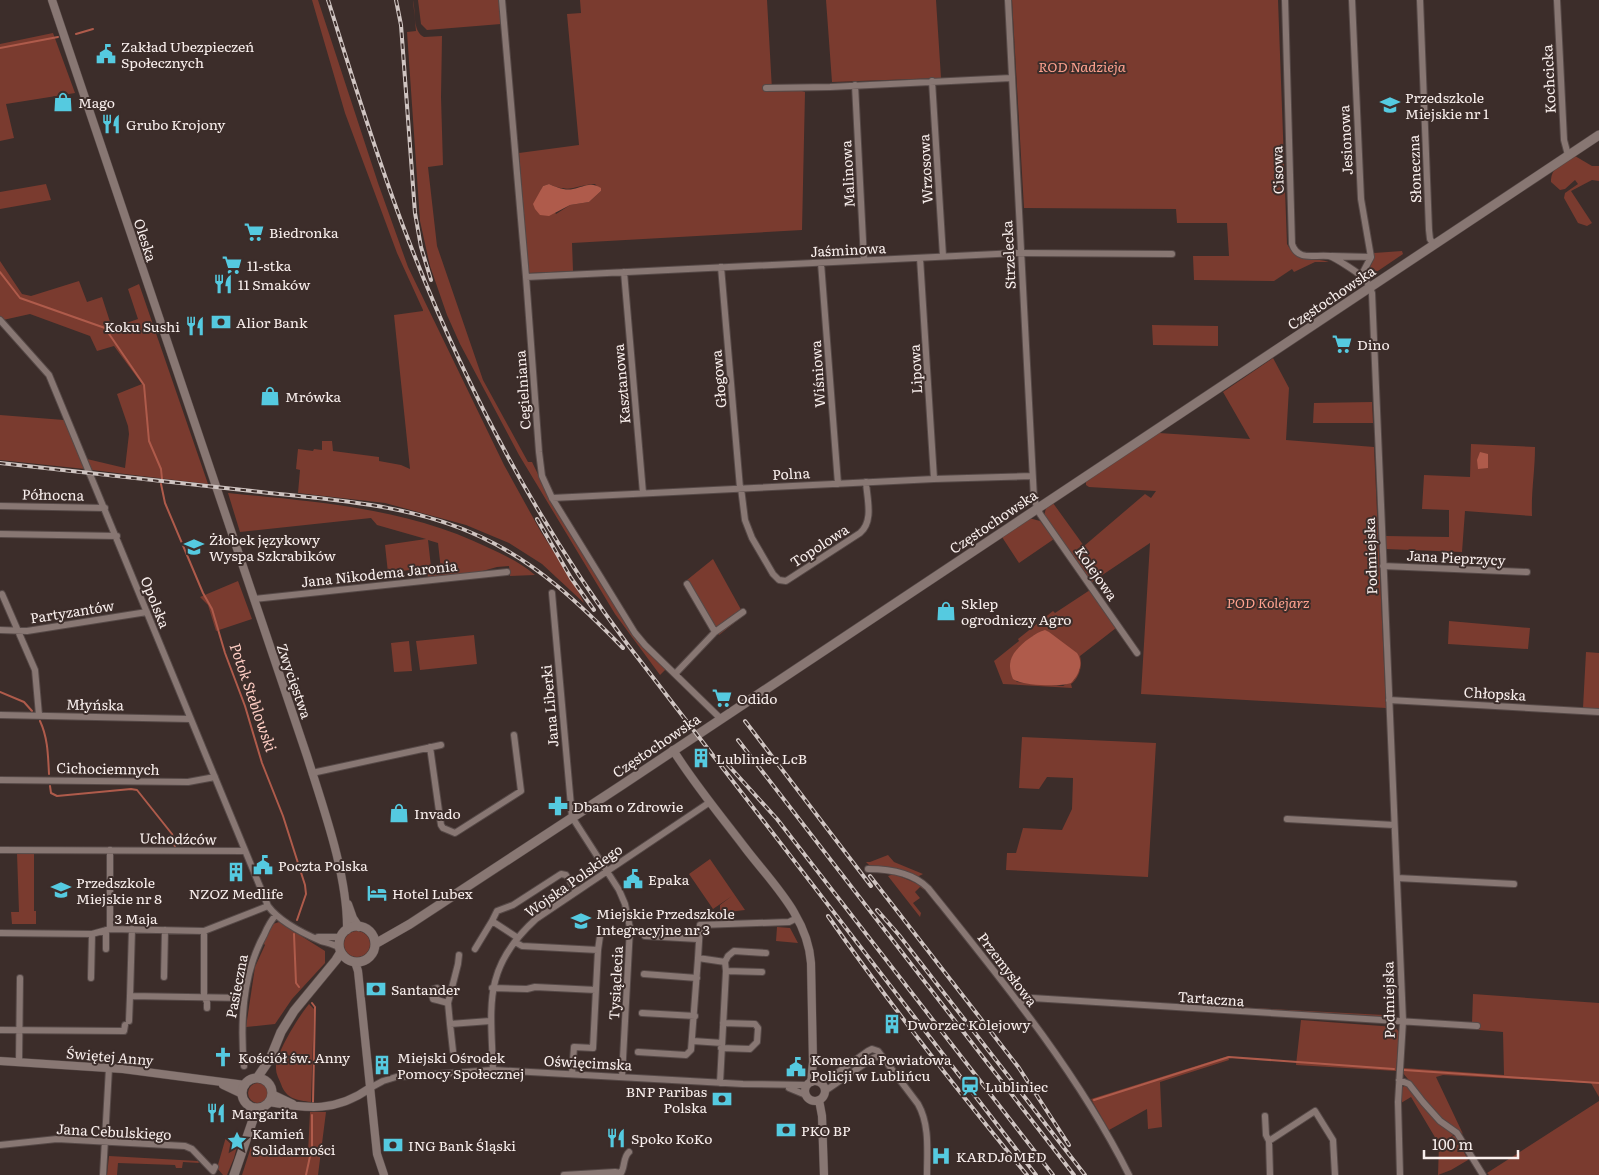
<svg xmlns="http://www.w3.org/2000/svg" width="1599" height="1175" font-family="Literata,serif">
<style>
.green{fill:#7a3b2f;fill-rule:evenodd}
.water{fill:#af5b4b}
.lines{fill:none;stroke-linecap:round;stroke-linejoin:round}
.stream{stroke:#af5b4b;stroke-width:2}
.minor-casing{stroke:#564947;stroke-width:8}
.tertiary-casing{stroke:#564947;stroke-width:9}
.secondary-casing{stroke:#564947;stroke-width:10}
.minor{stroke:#887773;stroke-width:6}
.tertiary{stroke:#887773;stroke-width:8}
.secondary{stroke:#887773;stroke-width:9}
.rail-casing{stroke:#d0c5c2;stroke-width:4}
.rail{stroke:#3c2d2a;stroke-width:2;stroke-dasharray:5.5;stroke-linecap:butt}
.labels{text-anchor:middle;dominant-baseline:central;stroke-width:4;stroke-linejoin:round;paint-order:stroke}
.poi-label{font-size:14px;fill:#f9efed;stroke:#3c2d2a;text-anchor:start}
.park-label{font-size:14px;font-style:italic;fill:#ffa28f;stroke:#3c2d2a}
.street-label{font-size:14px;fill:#f9efed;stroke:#3c2d2a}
.water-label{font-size:15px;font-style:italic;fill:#fecdc3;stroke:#3c2d2a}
</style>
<rect width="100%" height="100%" fill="#3c2d2a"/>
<!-- green -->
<path class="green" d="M312,0h6l60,183 30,84 96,198 37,67 34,53 9,18 -42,-39 -33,-21 -43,-18 -81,-22 -87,-10 2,-23 -4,-1 2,-20 15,2 1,-2 8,1v-9h10l1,10 46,6v4l22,4 9,4 -16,-154 29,-4v-1l-26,-57 -52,-140z
M413,0c3,11 -1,31 11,37l18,-1 -1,61 2,68 -15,2 9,79 46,134 45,82h4l19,39 73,120 15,22 27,26 -6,6 -45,-61 -96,-159 -59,-111 -13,-29 -17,-49 -10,-45 -13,-189 9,-1z
M418,0h81l2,24 -74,6 -6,-6z
M580,0h187l5,90h27l6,2 -3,138 -230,13 1,28 -44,2 -10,-120 60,-8 -12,-131 14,-1zM549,184c22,10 26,1 46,0l6,7 -12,11 -19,3 -14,9 -15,-24 2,-4z
M826,0h110l5,78 -109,4z
M1012,0h266l9,244c10,18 25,13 42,18h-14l-21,10 -2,-3 -18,12 -80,-1 -1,-24h36l-2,-33h-50l-1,-14 -152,-1z
M53,33l22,60 -69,11 8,34 -14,3v-97z
M1575,156l17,10h7v15l-7,-1 -21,11 21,32 -5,3 -9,-3 -14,-25 1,-5 13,-9 -3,-4 -10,9 -5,1 -9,-8c0,-16 12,-18 24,-26z
M46,184l5,16 -51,9v-17z
M1402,251l1,3 -34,23 -3,-2 7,-14 1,-8z
M0,261l22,33 9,2 48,-15 8,21 15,-5 10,31 26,-9 -10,-30 11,-5 69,200 -116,-14 -5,-11 38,9 4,-34 -1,-8 -11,-32 25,-10 -28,-38 -17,5 -7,-15 -60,-22 -27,6 -3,-3z
M1152,325l66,1v20l-65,-1z
M1273,358l16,30 -3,52 88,7 12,261 -245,-14 9,-151 -58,39 -48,-66 2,-8 7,-5 31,43 61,-52 6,4 5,-7 -67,-4 -3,-2v-4l73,-48 91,6 -27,-47z
M1372,402l1,21h-60l1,-20z
M0,415l64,5 21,49 -85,-9z
M1471,444l64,3c0,24 -4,45 -3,69l-67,-5 -3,41 -76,-3v-13l63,1v-27l-27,-1 2,-34 46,2z
M228,493c89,9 180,15 261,55 17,8 32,15 46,27l-25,1 -1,-10 -12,1 -18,5 -51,6 -1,-6 14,-2 -3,-27 -10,-3 3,27 -43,6 -3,-28 41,-6 -49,-14 -6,-7 -131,14z
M1029,518l11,3 14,18 -35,24 -17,-26z
M713,559l31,56 -25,20 -32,-55z
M238,581l14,38 -36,12 -8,-26 -8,-8z
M1090,590l26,38 -36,28c3,10 -1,22 -9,28l1,4 -69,-4 -9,-23 25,-20 -1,-2 35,-28 2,2zM1033,636l47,33 -6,11 -11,6 -46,-4c-16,-21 0,-32 16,-46z
M1449,621l81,7 -2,21 -80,-5z
M474,635l3,29 -57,6 -4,-29z
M409,641l3,30 -18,1 -3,-29z
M1586,652l13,1v56l-16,-1z
M1022,737l134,6 -8,134 -142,-7 1,-17h9l7,-25 39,2 10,-21 1,-31 -26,-1 -8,12 -20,-1z
M17,853h17v58h2v13h-24l-1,-12h8z
M888,855l6,7 29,12 -6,3 -30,-10 -17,-1 -4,-4h4z
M710,859l35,51 -25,3v-8l12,-9 -19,13 -24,-35z
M894,874l24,10 8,7 -6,-4 -5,5 5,6 -7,5 8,10 -1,4 -32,-41z
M279,922l46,29v12l-33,36 -17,25 -29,3 9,-60 10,-22 -2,-2 10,-19z
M777,927l13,1 8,15 -22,-2z
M344 944a13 13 0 1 1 26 0a13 13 0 1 1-26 0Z
M1473,994l126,9v94l-8,-14 -148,-8 -7,2 27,57 -21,-16 -14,-14 -25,-31 1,-5 100,7 -1,-43 -24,-2 -7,-7z
M1140,1002l244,13 8,-9v11z
M309,1004l5,5 -3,93c-14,-2 -25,-3 -30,-18 -2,-5 -5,-10 -5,-15 -1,-15 23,-53 33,-65z
M1301,1020l94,7 4,5 -3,39 -100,-6z
M1228,1056l1,4 -69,22 2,45 -14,2 -1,-20 -38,21 -18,-31z
M248 1093a10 10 0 1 1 20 0a10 10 0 1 1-20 0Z
M1407,1085l48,49 -10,7 10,-6 13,25 -17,10 -13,5 1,-31 -28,-47 -10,6 1,-16z
M1599,1101v74h-110l-2,-2z
M310,1112h16l-8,63h-76l9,-28 57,6z
M226,1137l10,2 -1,3 3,1 -4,15 -7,17h-4l-6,-7z
M109,1156l89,5 1,2 -16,-1 -1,6h-6l-1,-3 -57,-2 -1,12h-10z"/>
<!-- water -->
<path class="water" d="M549,184c7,3 16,7 24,5 11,-2 17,-8 28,-1v3l-12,11 -19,3 -21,11 -9,-1 -5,-6 -2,-5 10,-18z
M1480,452l8,2v14l-10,1 -1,-9z
M1045,630l4,2 28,21c7,10 2,22 -6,30 -10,4 -49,3 -58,-4 -3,-7 -5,-16 0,-24 5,-9 21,-22 32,-25z"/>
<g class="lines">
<!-- stream -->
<path class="stream" d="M76,34l17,-5
M0,48l58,-11
M0,272l20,26 85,30 39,57 5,56 12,28 1,10
M161,484l4,19 38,90 9,16 13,44 20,53 17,57 21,53 22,69 1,9 -9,26
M0,692l24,10 8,9
M40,721c8,17 8,35 9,53
M50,786l1,7 6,3 74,-7 6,1 35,44 3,13
M294,934l2,49 3,4
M312,1003l3,4 -2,95
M1404,1070l195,13
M1094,1100l135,-43 165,12
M306,1175l6,-28v-32"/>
<defs>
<path id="minor" d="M502,0l24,277 13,175 3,24 10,22 83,135 10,12 75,73
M1008,0l26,499 6,15 97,139
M1285,0l7,244c6,18 23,10 37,12 7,2 31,18 36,23 4,5 5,9 7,14l31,728 -5,81 2,73
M1352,0l9,199 10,58 -10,19
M1420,0l9,230 1,9 4,6
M1557,0l7,140 4,15
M932,81l11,175
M855,85l9,175
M766,88l64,-1 181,-9
M1332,256l39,1
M920,258l14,221
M821,263l17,221
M721,267l19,221
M624,272l19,221
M526,277l491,-24 155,1
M0,320l49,55 219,531c12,16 34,27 53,35 7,2 13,3 19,7
M741,488l4,32 7,18 21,36 6,6 7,1 74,-48c14,-12 7,-34 6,-51
M552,498l382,-19 98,-3
M0,506l105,2
M0,534l117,2
M1383,566l144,6
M552,593l20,224 47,73 6,14 5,24 -8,149
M2,594l33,76 4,45
M254,599l253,-27
M0,630l27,1 120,-19
M715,632l28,-20
M675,674l40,-42 -28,-48
M1389,700l210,12
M0,715l190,4
M430,747l11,78 2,3 12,5 66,-42 -7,-56
M312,773l129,-28
M0,780l188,2 27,-5
M1287,819l107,6
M0,850l245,1
M110,850v79
M868,869c21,0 45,4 60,19 73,91 149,183 201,287
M1397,878l117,6
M132,929l-2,67 114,2
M204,931v66l3,5v6
M0,933l92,1 18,-5 94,2 64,-25
M645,936l53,3
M318,937h23
M518,938l-26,-17 5,-10 16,-6 48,-31 5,1 10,16
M515,942l7,4 76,4 -5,98 -19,-1 -2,27
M106,949v-19
M475,949l17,-28
M598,950l2,-14
M459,955l-1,9 -10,39 2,21 40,-3
M725,962l-27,-4 2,-33 89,-3 8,-4
M725,962l3,-6 6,-5 32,2
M726,971l36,1
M644,974l53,4
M164,977l1,-47
M91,978l1,-44
M492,988l35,1 8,-2 61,3
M437,1000l-4,-1 -2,-9 6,-2 1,1 -2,8 1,3 11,3
M1019,1003l7,-4 6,-1 445,28
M642,1013l53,3
M129,1021l1,-25
M450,1024l3,27
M0,1030l124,1 1,-6
M693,1041l29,2
M721,1048l29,1 7,-7 1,-14 -3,-4 -32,-1
M638,1052l48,3 5,-5 7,-92
M19,1062l1,-84
M244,1066c-4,-44 -2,-91 20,-131 3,-7 6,-14 12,-20
M493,1070c-2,-65 -11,-102 43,-151l174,-117
M1399,1080l10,4 14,18 17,19 17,12 26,42
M819,1082l18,-9 31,-22 4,-2 6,2 40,53c12,21 9,48 9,71
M720,1083l6,-112 -1,-9
M370,1088l13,-7 13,-4 97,-7 250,14 64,1
M789,1088l17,7
M825,1091l48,-33 5,-2 6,4
M1265,1116l1,19 3,6 1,34
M1269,1141l46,-30 18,29 2,35
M0,1145l57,-6 128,7 7,3 21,22 2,-4
M621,1173c4,-6 2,-16 8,-21
M103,1175l6,-107
M564,1175l51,-3 6,1"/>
<path id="tertiary" d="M52,0l255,756c16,51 41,120 40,174
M673,750c22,35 48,66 73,99 26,34 62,68 65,114l2,99 -2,20
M348,904l5,14 6,9
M355,962l3,9 19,183 7,21
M0,1061l123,8 122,16
M805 1091a10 10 0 1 1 20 0a10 10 0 1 1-20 0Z
M223,1085l19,9
M272,1094l21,10
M819,1100l3,16 2,59
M269,1102c40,7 67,10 101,-14"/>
<path id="secondary" d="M339 944a18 18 0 1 1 36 0a18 18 0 1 1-36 0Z
M375,944l35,-20 212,-139 977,-650
M257,1078l13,-19 11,-27 13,-21 42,-51 5,-8
M242 1093a15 15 0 1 1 30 0a15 15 0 1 1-30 0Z
M234,1175l23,-67"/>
</defs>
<!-- minor casing -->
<use href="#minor" class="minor-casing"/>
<!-- tertiary casing -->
<use href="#tertiary" class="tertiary-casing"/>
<!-- secondary casing -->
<use href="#secondary" class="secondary-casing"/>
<!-- minor -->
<use href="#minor" class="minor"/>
<!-- tertiary -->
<use href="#tertiary" class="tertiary"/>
<!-- secondary -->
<use href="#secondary" class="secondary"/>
<defs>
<path id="rail" d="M328,0c24,76 47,152 75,226 56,148 130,292 225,419l408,530
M396,0l5,25 14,188 6,34 10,33
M0,463c84,10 168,19 252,28 78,9 157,12 229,46 56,26 99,67 142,111
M537,519l34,59 23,32
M745,721l126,165
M738,740l336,435
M728,765l49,54 276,356
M870,876l149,192 50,77
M877,910l22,25 186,240
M828,916c62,89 130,175 199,259"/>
</defs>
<!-- rail casing -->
<use href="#rail" class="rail-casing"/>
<!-- rail -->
<use href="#rail" class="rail"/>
</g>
<!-- icons -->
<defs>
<symbol id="civic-bare" viewBox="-9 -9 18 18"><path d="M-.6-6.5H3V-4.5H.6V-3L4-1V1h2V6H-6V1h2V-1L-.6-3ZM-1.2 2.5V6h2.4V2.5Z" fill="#55cae0" stroke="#3c2d2a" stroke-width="2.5" paint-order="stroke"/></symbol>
<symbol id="shop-bare" viewBox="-9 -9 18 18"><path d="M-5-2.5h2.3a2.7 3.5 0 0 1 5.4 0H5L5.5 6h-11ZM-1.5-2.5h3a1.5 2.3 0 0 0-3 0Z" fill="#55cae0" stroke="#3c2d2a" stroke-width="2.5" paint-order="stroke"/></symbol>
<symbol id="school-bare" viewBox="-9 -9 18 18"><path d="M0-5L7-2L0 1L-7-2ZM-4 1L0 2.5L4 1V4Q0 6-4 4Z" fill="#55cae0" stroke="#3c2d2a" stroke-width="2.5" paint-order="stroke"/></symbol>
<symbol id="restaurant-bare" viewBox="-9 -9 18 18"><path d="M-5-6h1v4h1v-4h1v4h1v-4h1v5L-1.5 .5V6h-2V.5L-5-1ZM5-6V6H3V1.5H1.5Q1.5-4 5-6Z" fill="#55cae0" stroke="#3c2d2a" stroke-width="2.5" paint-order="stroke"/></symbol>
<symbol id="supermarket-bare" viewBox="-9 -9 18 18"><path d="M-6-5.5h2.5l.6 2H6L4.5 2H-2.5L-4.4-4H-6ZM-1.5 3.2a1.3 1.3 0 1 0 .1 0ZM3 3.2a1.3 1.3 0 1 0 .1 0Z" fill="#55cae0" stroke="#3c2d2a" stroke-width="2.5" paint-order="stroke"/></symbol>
<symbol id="bank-bare" viewBox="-9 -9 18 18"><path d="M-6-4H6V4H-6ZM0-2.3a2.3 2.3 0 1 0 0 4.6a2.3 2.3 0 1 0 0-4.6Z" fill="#55cae0" stroke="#3c2d2a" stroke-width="2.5" paint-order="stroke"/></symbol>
<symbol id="building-bare" viewBox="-9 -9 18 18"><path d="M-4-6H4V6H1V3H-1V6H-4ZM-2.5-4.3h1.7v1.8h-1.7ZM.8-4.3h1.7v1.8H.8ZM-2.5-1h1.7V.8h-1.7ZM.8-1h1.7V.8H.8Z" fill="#55cae0" stroke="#3c2d2a" stroke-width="2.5" paint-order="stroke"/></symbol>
<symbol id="pharmacy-bare" viewBox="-9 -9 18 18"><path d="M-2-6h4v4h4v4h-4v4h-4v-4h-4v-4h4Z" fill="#55cae0" stroke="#3c2d2a" stroke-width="2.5" paint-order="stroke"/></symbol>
<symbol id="hotel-bare" viewBox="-9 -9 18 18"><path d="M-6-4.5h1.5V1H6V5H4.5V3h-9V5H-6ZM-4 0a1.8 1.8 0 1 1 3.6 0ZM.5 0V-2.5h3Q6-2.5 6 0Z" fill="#55cae0" stroke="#3c2d2a" stroke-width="2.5" paint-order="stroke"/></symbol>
<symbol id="church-bare" viewBox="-9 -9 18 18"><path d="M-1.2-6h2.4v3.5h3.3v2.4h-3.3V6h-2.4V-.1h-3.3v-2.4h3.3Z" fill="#55cae0" stroke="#3c2d2a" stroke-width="2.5" paint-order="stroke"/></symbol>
<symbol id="station-bare" viewBox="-9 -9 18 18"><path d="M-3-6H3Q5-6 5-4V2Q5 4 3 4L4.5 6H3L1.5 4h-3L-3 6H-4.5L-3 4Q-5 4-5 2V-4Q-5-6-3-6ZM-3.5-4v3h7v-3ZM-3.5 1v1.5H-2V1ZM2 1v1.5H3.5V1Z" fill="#55cae0" stroke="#3c2d2a" stroke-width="2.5" paint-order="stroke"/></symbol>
<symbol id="sight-bare" viewBox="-9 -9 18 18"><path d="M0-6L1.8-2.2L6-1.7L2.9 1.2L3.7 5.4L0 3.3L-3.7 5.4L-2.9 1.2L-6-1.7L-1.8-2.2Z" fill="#55cae0" stroke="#3c2d2a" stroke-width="2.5" paint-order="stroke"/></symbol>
<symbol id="hospital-bare" viewBox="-9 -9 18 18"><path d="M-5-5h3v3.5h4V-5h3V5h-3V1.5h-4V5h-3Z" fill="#55cae0" stroke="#3c2d2a" stroke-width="2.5" paint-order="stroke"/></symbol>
</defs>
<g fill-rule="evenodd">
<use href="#civic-bare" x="92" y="40" width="28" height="28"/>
<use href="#shop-bare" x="49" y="88" width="28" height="28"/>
<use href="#school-bare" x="1376" y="91" width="28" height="28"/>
<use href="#restaurant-bare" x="97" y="110" width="28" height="28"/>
<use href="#supermarket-bare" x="240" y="218" width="28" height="28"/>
<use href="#supermarket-bare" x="218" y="251" width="28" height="28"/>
<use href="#restaurant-bare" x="209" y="270" width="28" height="28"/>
<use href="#bank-bare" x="207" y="308" width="28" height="28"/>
<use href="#restaurant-bare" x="181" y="312" width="28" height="28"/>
<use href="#supermarket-bare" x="1328" y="330" width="28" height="28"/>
<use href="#shop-bare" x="256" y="382" width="28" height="28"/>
<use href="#school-bare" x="180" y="533" width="28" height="28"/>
<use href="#shop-bare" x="932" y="597" width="28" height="28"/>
<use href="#supermarket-bare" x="708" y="684" width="28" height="28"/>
<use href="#building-bare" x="687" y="744" width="28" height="28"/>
<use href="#pharmacy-bare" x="544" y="792" width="28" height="28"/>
<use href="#shop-bare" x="385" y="799" width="28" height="28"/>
<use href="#civic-bare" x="249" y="851" width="28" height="28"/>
<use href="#building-bare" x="222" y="858" width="28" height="28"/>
<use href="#civic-bare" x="619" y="865" width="28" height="28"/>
<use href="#school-bare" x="47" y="876" width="28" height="28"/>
<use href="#hotel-bare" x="363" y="879" width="28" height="28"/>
<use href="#school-bare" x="567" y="907" width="28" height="28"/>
<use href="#bank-bare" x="362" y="975" width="28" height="28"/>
<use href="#building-bare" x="878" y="1010" width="28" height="28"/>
<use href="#church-bare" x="209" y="1043" width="28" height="28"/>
<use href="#building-bare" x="368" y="1051" width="28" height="28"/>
<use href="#civic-bare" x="782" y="1053" width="28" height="28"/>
<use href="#station-bare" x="956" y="1072" width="28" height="28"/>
<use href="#bank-bare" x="708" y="1085" width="28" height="28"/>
<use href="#restaurant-bare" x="202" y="1099" width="28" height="28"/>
<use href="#bank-bare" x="772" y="1116" width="28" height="28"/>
<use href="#restaurant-bare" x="602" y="1124" width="28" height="28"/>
<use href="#sight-bare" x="223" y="1127" width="28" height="28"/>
<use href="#bank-bare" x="379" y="1131" width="28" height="28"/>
<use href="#hospital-bare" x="927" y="1142" width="28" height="28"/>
</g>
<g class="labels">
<!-- poi labels -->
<g class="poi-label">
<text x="121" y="46">Zakład Ubezpieczeń<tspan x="121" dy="16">Społecznych</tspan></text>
<text x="1405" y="97">Przedszkole<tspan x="1405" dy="16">Miejskie nr 1</tspan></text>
<text x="78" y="102">Mago</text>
<text x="126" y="124">Grubo Krojony</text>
<text x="269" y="232">Biedronka</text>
<text x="247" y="265">11-stka</text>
<text x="238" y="284">11 Smaków</text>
<text x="236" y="322">Alior Bank</text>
<text x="180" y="326" text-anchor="end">Koku Sushi</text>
<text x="1357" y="344">Dino</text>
<text x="285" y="396">Mrówka</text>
<text x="209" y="539">Żłobek językowy<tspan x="209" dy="16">Wyspa Szkrabików</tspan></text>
<text x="961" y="603">Sklep<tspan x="961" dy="16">ogrodniczy Agro</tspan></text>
<text x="737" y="698">Odido</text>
<text x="716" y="758">Lubliniec LcB</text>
<text x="573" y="806">Dbam o Zdrowie</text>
<text x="414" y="813">Invado</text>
<text x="278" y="865">Poczta Polska</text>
<text x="648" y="879">Epaka</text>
<text x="76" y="882">Przedszkole<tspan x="76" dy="16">Miejskie nr 8</tspan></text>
<text x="236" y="893" text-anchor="middle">NZOZ Medlife</text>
<text x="392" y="893">Hotel Lubex</text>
<text x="596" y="913">Miejskie Przedszkole<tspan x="596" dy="16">Integracyjne nr 3</tspan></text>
<text x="391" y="989">Santander</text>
<text x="907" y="1024">Dworzec Kolejowy</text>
<text x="238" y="1057">Kościół św. Anny</text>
<text x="397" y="1057">Miejski Ośrodek<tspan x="397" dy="16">Pomocy Społecznej</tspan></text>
<text x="811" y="1059">Komenda Powiatowa<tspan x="811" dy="16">Policji w Lublińcu</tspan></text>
<text x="985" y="1086">Lubliniec</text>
<text x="707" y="1091" text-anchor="end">BNP Paribas<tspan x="707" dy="16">Polska</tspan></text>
<text x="231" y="1113">Margarita</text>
<text x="801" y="1130">PKO BP</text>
<text x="252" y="1133">Kamień<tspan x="252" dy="16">Solidarności</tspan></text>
<text x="631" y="1138">Spoko KoKo</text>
<text x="408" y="1145">ING Bank Śląski</text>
<text x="956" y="1156">KARDJoMED</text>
</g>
<!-- park labels -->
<g class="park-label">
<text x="1082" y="66">ROD Nadzieja</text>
<text x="1268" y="602">POD Kolejarz</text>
</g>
<!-- street labels -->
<g class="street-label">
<text transform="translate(1548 79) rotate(-93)">Kochcicka</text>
<text transform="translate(1345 140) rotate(-93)">Jesionowa</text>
<text transform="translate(925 169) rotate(-93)">Wrzosowa</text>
<text transform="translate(1414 169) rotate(-92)">Słoneczna</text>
<text transform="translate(1277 170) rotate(-92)">Cisowa</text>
<text transform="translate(847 174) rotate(-93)">Malinowa</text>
<text transform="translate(146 240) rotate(72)">Oleska</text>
<text transform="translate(848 249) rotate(-3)">Jaśminowa</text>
<text transform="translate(1008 255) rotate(-93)">Strzelecka</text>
<text transform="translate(1331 297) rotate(-34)">Częstochowska</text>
<text transform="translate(915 369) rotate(-93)">Lipowa</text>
<text transform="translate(817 374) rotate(-94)">Wiśniowa</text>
<text transform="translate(718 379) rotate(-95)">Głogowa</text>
<text transform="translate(621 384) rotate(-95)">Kasztanowa</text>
<text transform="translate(522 390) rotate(-94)">Cegielniana</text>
<text transform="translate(791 473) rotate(-3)">Polna</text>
<text transform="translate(53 494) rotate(1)">Północna</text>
<text transform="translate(993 521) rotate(-34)">Częstochowska</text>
<text transform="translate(819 545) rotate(-33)">Topolowa</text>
<text transform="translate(1370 556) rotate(-92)">Podmiejska</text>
<text transform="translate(1456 557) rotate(3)">Jana Pieprzycy</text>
<text transform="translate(379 573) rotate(-6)">Jana Nikodema Jaronia</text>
<text transform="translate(1097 573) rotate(55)">Kolejowa</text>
<text transform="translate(156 602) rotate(68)">Opolska</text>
<text transform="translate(72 611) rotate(-9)">Partyzantów</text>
<text transform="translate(295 681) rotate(71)">Zwycięstwa</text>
<text transform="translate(1495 693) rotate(3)">Chłopska</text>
<text transform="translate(95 704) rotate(1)">Młyńska</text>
<text transform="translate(549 706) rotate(-95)">Jana Liberki</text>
<text transform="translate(656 745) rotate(-34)">Częstochowska</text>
<text transform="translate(108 768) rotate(1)">Cichociemnych</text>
<text transform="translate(178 838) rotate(1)">Uchodźców</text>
<text transform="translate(573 880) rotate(-35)">Wojska Polskiego</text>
<text x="136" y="918">3 Maja</text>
<text transform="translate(1008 969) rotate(53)">Przemysłowa</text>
<text transform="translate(615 983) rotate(-87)">Tysiąclecia</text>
<text transform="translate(236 986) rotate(-79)">Pasieczna</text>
<text transform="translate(1211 998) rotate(4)">Tartaczna</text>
<text transform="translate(1388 1000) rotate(-91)">Podmiejska</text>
<text transform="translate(110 1056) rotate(5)">Świętej Anny</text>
<text transform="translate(588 1062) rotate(3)">Oświęcimska</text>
<text transform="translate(114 1131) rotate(3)">Jana Cebulskiego</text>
</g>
<!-- water labels -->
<g class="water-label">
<text transform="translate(254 697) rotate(71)">Potok Steblowski</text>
</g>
</g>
<!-- scale -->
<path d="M1424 1150v8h94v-8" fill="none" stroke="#f9efed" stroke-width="2.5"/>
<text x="1432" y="1150" font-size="15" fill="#f9efed" stroke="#3c2d2a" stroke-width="4" paint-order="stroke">100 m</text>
</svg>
